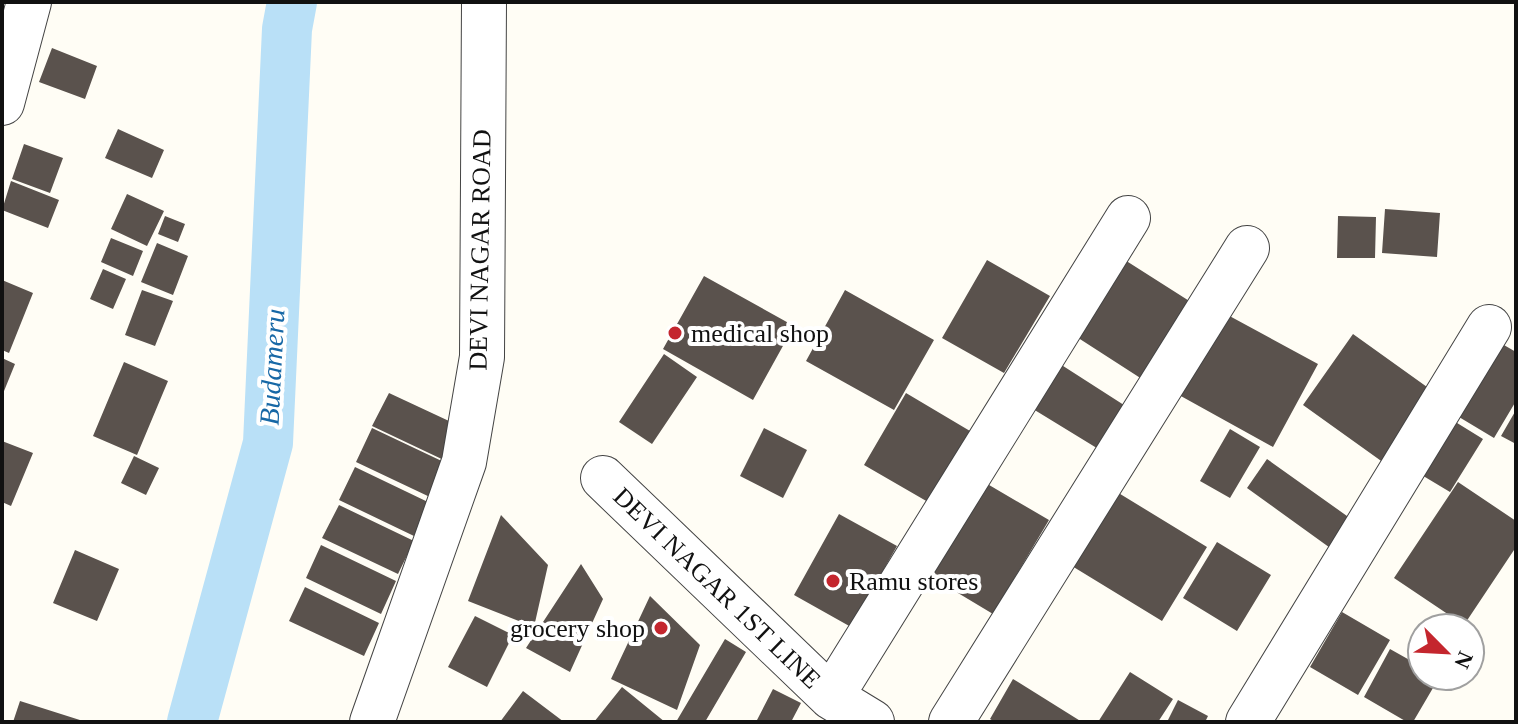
<svg xmlns="http://www.w3.org/2000/svg" width="1518" height="724" font-family="Georgia,serif">
<style>
.lines{fill:none;stroke-linecap:round;stroke-linejoin:round}
.canal{stroke:#b9e0f7;stroke-width:50}
.building{fill:#5a524d}
.minor-casing{stroke:#444;stroke-width:46}
.minor{stroke:#fff;stroke-width:44}
.poi-dot{fill:#c4262e;stroke:#fff;stroke-width:3}
.labels{text-anchor:middle;dominant-baseline:central;stroke-width:8;stroke-linejoin:round;paint-order:stroke}
.street-label{font-size:26px;fill:#111;stroke:#fff}
.poi-label{font-size:26px;fill:#111;stroke:#fff;text-anchor:start}
.water-label{font-size:28px;font-style:italic;fill:#1768a6;stroke:#fff}
</style>
<rect width="100%" height="100%" fill="#fffdf5"/>
<g class="lines">
<!-- canal -->
<path class="canal" d="M192,722l76,-279 19,-414 5,-27"/>
</g>
<!-- building -->
<path class="building" d="M52,48l45,18 -12,33 -46,-17z
M118,129l46,21 -12,28 -47,-20z
M24,144l39,14 -13,35 -38,-14z
M11,181l48,19 -11,28 -46,-18z
M127,194l37,17 -17,35 -36,-17z
M1385,209l55,4 -3,44 -55,-4z
M165,216l20,8 -7,18 -20,-8z
M1338,216l38,1 -1,41h-38z
M111,238l32,13 -10,25 -32,-14z
M157,243l31,13 -15,39 -32,-13z
M1117,255l77,49 -49,77 -76,-49z
M987,260l63,36 -46,77 -62,-35z
M103,269l23,10 -13,30 -23,-10z
M704,276l90,50 -41,74 -90,-51z
M2,280l31,13 -24,60 -7,-3z
M142,290l31,11 -18,45 -30,-11z
M845,290l89,50 -40,70 -88,-49z
M1224,313l94,51 -45,83 -94,-52z
M1353,334l88,63 -50,71 -88,-63z
M1497,341l19,11v49l-22,37 -40,-24z
M664,354l33,23 -45,67 -33,-22z
M2,358l13,6 -13,32z
M124,362l44,19 -31,74 -44,-19z
M1060,364l67,43 -27,43 -67,-41z
M389,393l75,35 -16,34 -76,-36z
M906,393l64,38 -42,71 -64,-37z
M1516,410v34l-15,-8z
M1449,418l34,21 -33,53 -35,-21z
M372,428l76,36 -16,34 -76,-36z
M764,428l43,22 -24,48 -43,-22z
M1230,429l30,18 -30,51 -30,-17z
M2,441l31,12 -22,53 -9,-4z
M134,456l25,12 -13,27 -25,-12z
M1267,459l87,62 -21,29 -86,-62z
M355,467l75,36 -16,33 -75,-36z
M984,482l65,38 -56,94 -65,-39z
M1458,482l58,39v26l-52,78 -70,-47z
M1112,489l95,58 -45,74 -95,-58z
M339,505l75,36 -16,33 -76,-36z
M839,514l58,32 -46,81 -57,-32z
M501,515l47,50 -14,62 -66,-26z
M1217,542l54,33 -34,56 -54,-33z
M321,545l75,36 -15,33 -75,-36z
M75,550l44,19 -22,52 -44,-18z
M581,564l22,35 -33,73 -44,-24z
M305,587l74,36 -15,33 -75,-35z
M650,596l50,49 -23,65 -66,-31z
M1342,612l48,28 -32,55 -48,-28z
M475,616l38,19 -26,52 -39,-20z
M725,639l21,13 -41,70h-29z
M1390,649l32,18v9h18l-27,46h-6l-43,-25z
M1130,672l43,27 -15,23h-60z
M1013,679l69,43h-87l-5,-3z
M622,687l43,35h-71z
M773,689l28,14 -10,19h-29l-5,-2z
M523,691l41,31h-64z
M1178,700l30,16 -3,6h-38z
M20,701l63,20v1h-70z"/>
<g class="lines">
<defs>
<path id="minor" d="M2,103l27,-101
M603,478l228,219 41,25
M831,697l297,-479
M372,722l92,-260 18,-105 2,-355
M951,722l296,-474
M1248,722l241,-395"/>
</defs>
<!-- minor casing -->
<use href="#minor" class="minor-casing"/>
<!-- minor -->
<use href="#minor" class="minor"/>
</g>
<!-- markers -->
<g class="poi-dot">
<circle cx="675" cy="333" r="8"/>
<circle cx="833" cy="581" r="8"/>
<circle cx="661" cy="628" r="8"/>
</g>
<g class="labels">
<!-- street labels -->
<g class="street-label">
<text transform="translate(480 250) rotate(-89)">DEVI NAGAR ROAD</text>
<text transform="translate(717 588) rotate(44)">DEVI NAGAR 1ST LINE</text>
</g>
<!-- poi labels -->
<g class="poi-label">
<text x="691" y="333">medical shop</text>
<text x="849" y="581">Ramu stores</text>
<text x="645" y="628" text-anchor="end">grocery shop</text>
</g>
<!-- water labels -->
<g class="water-label">
<text transform="translate(272 367) rotate(-87)">Budameru</text>
</g>
</g>
<!-- border -->
<rect width="1518" height="724" fill="none" stroke="#111111" stroke-width="8"/>
<!-- north arrow -->
<g transform="translate(1446 652) rotate(114)"><circle r="38" fill="#ffffff" stroke="#a0a0a0" stroke-width="2"/>
<path d="M0-6L14 30L0 20L-14 30Z" fill="#c4262e"/>
<text y="-12" font-size="22" font-weight="bold" text-anchor="middle" fill="#111111">N</text>
</g>
</svg>
